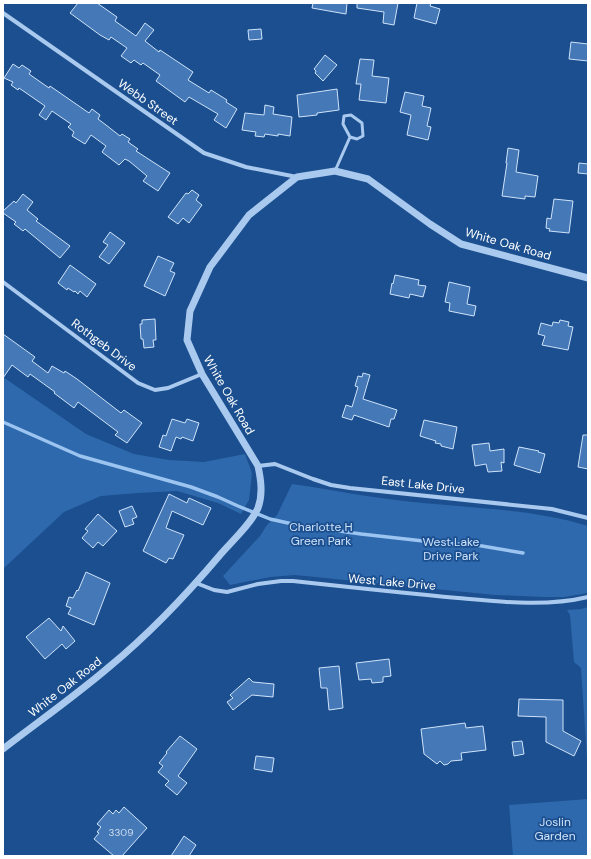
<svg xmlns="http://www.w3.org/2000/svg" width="591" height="859" font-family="'DM Sans',sans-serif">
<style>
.green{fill:#2e69ad}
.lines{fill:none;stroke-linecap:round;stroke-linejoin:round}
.stream{stroke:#9cc4f0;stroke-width:3.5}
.building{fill:#4478b7;stroke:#cfe3fa}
.service{stroke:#a9c9ee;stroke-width:3}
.minor{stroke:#a9c9ee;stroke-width:4}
.tertiary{stroke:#a9c9ee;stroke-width:7}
.labels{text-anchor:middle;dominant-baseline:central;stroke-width:3.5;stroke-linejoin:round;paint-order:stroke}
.number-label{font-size:10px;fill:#d0dded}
.street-label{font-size:12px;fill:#fff;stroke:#1b4f8f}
.park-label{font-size:12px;fill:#cfe3fa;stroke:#1b4f8f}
</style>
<rect width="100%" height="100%" fill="#1b4f8f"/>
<!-- green -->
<path class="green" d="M3,377l83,57 48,20 35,6 35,2 41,-8 7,19 -3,27 -8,14 -23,-11 -41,-12 -39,2 -37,3 -37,16 -61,57z
M292,484c37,5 74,13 112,17 60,7 126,7 184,25v67l-24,4h-19l-50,-2 -200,-20 -25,2 -40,8 -7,-9 37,-40 7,-11 10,-10z
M588,607v167l-7,-106 -7,-6 -4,-47 -3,-5 14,-1z
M588,799v57h-75l-4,-51z"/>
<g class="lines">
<!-- stream -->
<path class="stream" d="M3,422l77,34 111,31 27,10 20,9 32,13 27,6 64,9 80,9 35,2 47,8"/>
</g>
<!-- building -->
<path class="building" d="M78,3h19l20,14 -2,4 21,15 9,-13 9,7 -9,11 14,11 1,-2 33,22 -5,8 21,13 2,-3 16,10 -1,2 11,7 -11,19 -12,-8 4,-6 -29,-17 -4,5 -29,-21 4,-6 -17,-12 -2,2 -7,-5 -3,3 -10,-7 6,-8 -16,-11 -2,3 -9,-5 -30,-22z
M313,3h34l-1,11 -34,-6z
M357,3h41l-4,22 -11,-2 1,-11 -27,-4z
M417,3h14l-1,3 10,3 -4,15 -22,-6z
M261,29l1,10 -13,1 -1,-10z
M571,42l17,2v17l-19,-2z
M325,55l12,10 -14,16 -8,-8 1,-2 -2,-2z
M360,59l14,1 -2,16 17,2 -3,25 -27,-3 2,-16h-5z
M13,64l6,4 3,-3 9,6 -2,3 20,14 1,-2 39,27 3,-4 8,6 -2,4 8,6 14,11 2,-2 8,5 -2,3 10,7 -2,2 34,22 -12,18 -15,-10 4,-5 -18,-15 -4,-2 -6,6 -17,-13 4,-6 -15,-11 -6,9 -13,-8 2,-4 -6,-5 3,-3 -19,-13 -6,9 -7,-5 6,-9 -26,-18 -1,2 -7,-5 2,-3 -9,-4z
M337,89l2,21 -22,3v2l-18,2 -2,-22z
M405,92l19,4 -2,10 9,2 -4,18 4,1 -3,13 -21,-5 4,-20 -11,-3z
M265,105l9,2 -1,7 19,3 -2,19 -12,-2v2l-13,-2 -1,3 -9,-1 1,-4 -14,-2 3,-17 19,2z
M508,148l11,2 -3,22 22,4 -3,21 -10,-1v3l-23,-3 5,-33h-1z
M579,163l9,1v10l-10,-1z
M192,190l7,5 -3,5 6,5 -13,18 -6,-5 -5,6 -10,-7 18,-24 2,1z
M23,194l10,8 -6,8 11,9 -2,2 34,25 -10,12 -35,-29 -2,2 -9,-7 2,-2 -13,-9v-2l11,-10 2,2z
M554,199l19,2 -4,32 -20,-2 1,-2 -4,-1 1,-10 4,1z
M110,232l15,11 -16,21 -10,-7 9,-12 -5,-3z
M158,256l16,7 -4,8 5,2 -10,23 -21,-10z
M70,265l26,19 -9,13 -7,-6 -2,3 -3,-3 -1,1 -6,-4 -1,2 -9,-7z
M395,275l24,5 -1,5 8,1 -3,11 -13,-3 -1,4 -19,-4 2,-11 1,1z
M449,282l21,5 -3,17 9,2 -2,10 -25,-5 1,-8 -5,-1z
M155,319l1,21h-3l1,7 -10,1 -1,-9h-2l-1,-15h2v-4z
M560,320l9,2 -1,4 5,1 -5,23 -26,-5 3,-9 -7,-2 3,-11 11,3 1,-4 6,1z
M3,334l32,23 -3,4 16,12 4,-7 12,7 1,-2 12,8 44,34 3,-3 18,13 -15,20 -12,-8 3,-3 -40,-30 -4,6 -20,-15 1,-1 -25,-18 -2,3 -16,-12 -9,13z
M363,373l7,2 -7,24 34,11 -3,9h-3l-2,8 -35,-12 -2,5 -10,-3 4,-12 6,2 6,-20 -3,-1 3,-10 4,1z
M172,419l13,4 2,-4 12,4 -6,18 -11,-4 -1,2 -5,-2 -5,14 -12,-4 4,-12 3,1z
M424,420l33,7 -4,22 -12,-3v-2l-6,-1 1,-2 -16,-5z
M583,435h5v34l-10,-2z
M489,443l1,8 14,-2v14l-3,-1 1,9 -14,1 -2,-8 -11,2 -3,-21z
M519,447l20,4 -1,1 7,2 -5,19 -26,-8z
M169,494l18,9 2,-5 22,10 -8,17 -31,-14 -6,17 18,7 -11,24 -4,-1 -3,5 -23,-12z
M132,506l5,11 -5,2 2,5 -9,3 -6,-16z
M98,514l19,17 -14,15 -5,-4 -5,6 -11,-10 6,-7 -3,-2z
M86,572l24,11 -16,42 -26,-11 3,-6 -5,-2 3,-9 4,1 4,-8 1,1z
M49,618l12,13 2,-5 12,15 -9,8 -4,-5 -17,15 -19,-22z
M389,659l2,17 -8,1v5l-11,1 -1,-4 -12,1 -3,-17z
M339,666l4,42 -14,2 -2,-22h-6l-2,-20z
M249,678l4,4 21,2 -1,13 -21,-2 -19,15 -6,-8 6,-4 -3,-3z
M519,699l44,1v31l18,10 -7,15 -28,-14v-25l-28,-1z
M465,723l1,5 17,-2 3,24 -25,3 1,7 -11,1 -3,3 -4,1 -4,-4 -3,3 -13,-10 -3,-25z
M180,736l17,13 -19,27 9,7 -10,12 -12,-10 4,-4 -11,-9 5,-6 -4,-3 8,-10 -1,-1z
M522,741l2,13 -10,2 -2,-14z
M256,756l18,2 -2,14 -18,-3z
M124,807l23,21 -25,28h-8l-20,-17 5,-6 -2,-1 4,-5 -4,-3 12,-14 4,4 3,-4 3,3z
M184,836l12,9 -7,11h-18z"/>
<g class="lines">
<!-- service -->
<path class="service" d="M335,171l15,-34 -7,-13 1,-8 7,-1 11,8 1,13 -6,3 -7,-2"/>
<!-- minor -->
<path class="minor" d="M3,13l201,140 42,14 51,10
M3,282l135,101 17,7 13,-2 34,-14
M258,466l17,-2 38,15 18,6 19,3 202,21 36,9
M196,583l18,7 13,2 31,-8 23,-3h12c55,6 110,12 165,17 44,4 88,9 130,-1"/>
<!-- tertiary -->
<path class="tertiary" d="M3,749c35,-27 72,-53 106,-82 39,-32 78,-73 111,-112 12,-14 31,-31 38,-47 5,-14 3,-28 0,-42l-56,-92 -15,-34 3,-29 20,-44 39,-52 48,-38 38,-6 33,8 62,45 31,20 127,34"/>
</g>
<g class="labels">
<!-- number labels -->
<g class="number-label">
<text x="121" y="832">3309</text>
</g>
<!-- street labels -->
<g class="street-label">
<text transform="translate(148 102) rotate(35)">Webb Street</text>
<text transform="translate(508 244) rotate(16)">White Oak Road</text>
<text transform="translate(104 345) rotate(37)">Rothgeb Drive</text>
<text transform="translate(229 395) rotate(60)">White Oak Road</text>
<text transform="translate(423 485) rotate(6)">East Lake Drive</text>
<text transform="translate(392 582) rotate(5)">West Lake Drive</text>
<text transform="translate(65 687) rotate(-38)">White Oak Road</text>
</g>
<!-- park labels -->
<g class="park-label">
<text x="321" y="527">Charlotte H<tspan x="321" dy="14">Green Park</tspan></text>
<text x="451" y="542">West Lake<tspan x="451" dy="14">Drive Park</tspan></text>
<text x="555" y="822">Joslin<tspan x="555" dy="14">Garden</tspan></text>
</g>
</g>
<!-- border -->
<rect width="591" height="859" fill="none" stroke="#ffffff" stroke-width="8"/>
</svg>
